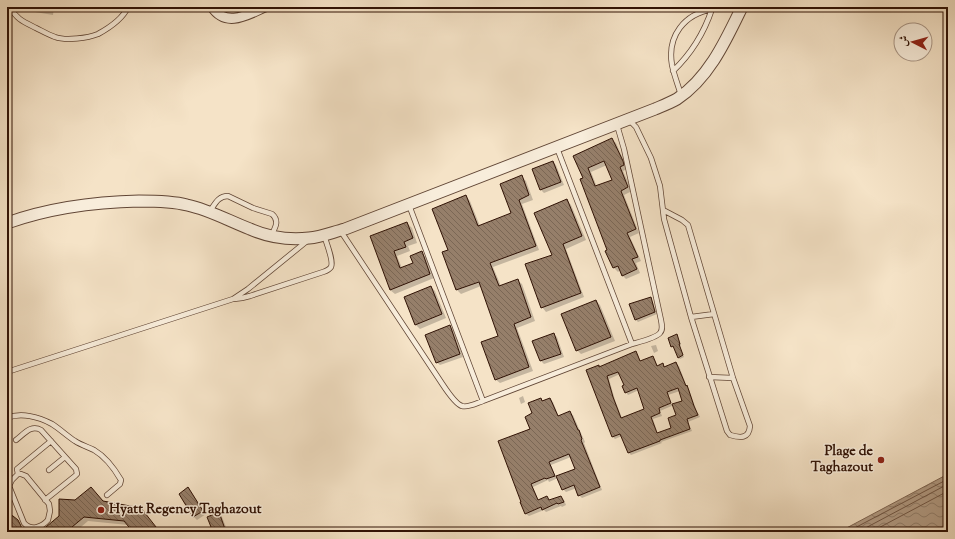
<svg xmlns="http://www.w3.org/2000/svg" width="955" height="539" font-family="'Sorts Mill Goudy',Amiri,serif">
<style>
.water{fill:url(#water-waves);stroke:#7e6552}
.shadow{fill:#0003;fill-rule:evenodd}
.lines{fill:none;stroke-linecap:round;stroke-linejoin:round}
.shore{stroke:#715745;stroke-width:1}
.building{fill:url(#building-back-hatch);stroke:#301205;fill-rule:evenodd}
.service-casing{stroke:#614636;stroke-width:6}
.minor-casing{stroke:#614636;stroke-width:11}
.tertiary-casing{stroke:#614636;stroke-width:13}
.service{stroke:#f8eddb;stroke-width:4.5}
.minor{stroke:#f8eddb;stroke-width:9}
.tertiary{stroke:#f8eddb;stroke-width:11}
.poi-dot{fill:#8f2418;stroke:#f8eddb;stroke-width:1.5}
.labels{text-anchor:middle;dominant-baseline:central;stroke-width:3;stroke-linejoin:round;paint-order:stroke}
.poi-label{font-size:14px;font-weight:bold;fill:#301205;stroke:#f8eddb;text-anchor:end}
</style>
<defs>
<pattern id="water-waves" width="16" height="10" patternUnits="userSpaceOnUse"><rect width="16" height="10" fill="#b29c85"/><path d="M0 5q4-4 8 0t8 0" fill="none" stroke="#917e6b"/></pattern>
<pattern id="building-back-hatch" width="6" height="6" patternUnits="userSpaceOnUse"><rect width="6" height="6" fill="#967f6a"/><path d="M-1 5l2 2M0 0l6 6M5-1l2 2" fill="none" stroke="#7b6755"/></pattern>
</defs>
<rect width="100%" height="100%" fill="#f5e3c7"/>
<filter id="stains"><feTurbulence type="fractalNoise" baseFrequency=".005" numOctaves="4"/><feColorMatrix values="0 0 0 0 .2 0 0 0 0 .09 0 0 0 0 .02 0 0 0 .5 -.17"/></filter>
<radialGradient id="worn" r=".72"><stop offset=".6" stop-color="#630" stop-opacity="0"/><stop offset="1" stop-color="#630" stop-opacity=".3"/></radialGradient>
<!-- water -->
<path class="water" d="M948,474v58h-109z"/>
<!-- shadow -->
<path class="shadow" d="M25,7h29l-1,8 -24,-4z
M612,140l4,3 10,23 1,3 -4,2 9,20 -8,4 15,38 -9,4 11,24 -5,2 4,10 -14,6 -4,-4 -2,-5 -2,2 -4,-4 -7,-17 1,-1 -24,-71 -10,-22zM607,165l6,15 -16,7 -6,-15z
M553,162l3,3 8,20 -20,8 -3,-3 -8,-21z
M521,176l5,5 7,19 -11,4 17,46 -46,17 8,19 16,-6 5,4 13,37 -18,7 16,43 -33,12 -5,-4 4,-43 -18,-50 -20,8 -4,-4 -14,-37 6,-3 17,-54 4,5 10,25 33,-12z
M567,200l4,5 15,35 -20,9 18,48 -38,15 -4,-5 11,-52z
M407,223l5,5 5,15 -9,3 2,5 -13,5 5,12 12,-4 7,-11 5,4 8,21 -39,16 -5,-4 -19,-54z
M431,287l4,4 11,27 -26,11 -5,-5z
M650,298l2,2 5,14 -19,8 -2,-2z
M596,301l4,4 15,36 -34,13 -4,-4z
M450,326l3,3 10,28 -23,8 -4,-3z
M554,334l3,3 7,20 -20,7 -3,-3z
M676,335l2,2 3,8 -1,1 4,11 -4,2 -2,-2 -3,-9h-1l-2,-1 -3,-9z
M656,345l2,6 -4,2 -3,-7z
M635,353l3,2 3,7 12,-5 2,3 3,6 5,-2 2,3 11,-3 3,2 8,21 2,2 7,20 4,8 -12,5 4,9 -31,11 1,1 -31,12 -2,-2 -7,-17 -7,3 -3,-3 -12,-68zM620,374l6,12v6l2,3 11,-5 7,19 -24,9 -7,-18 -6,-21zM680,391l4,10 -12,4 -4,-10zM674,405l4,10 -6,13 -14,6 -5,-15 9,-3 -2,-5z
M523,396l2,6 -4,2 -2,-6z
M541,399l2,2 7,-2 3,3 6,15 11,-4 3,2 12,27 -1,1 18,47 -20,8 -3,-3 -2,-7 -11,4 -3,-3 -5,-11 -9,4 -1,-2 -15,7 6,14 8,-4 3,4 11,-4 3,3 2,5 -4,2 -1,-1 -15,6 -2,-2 -15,6 -3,-2 7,-100zM571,457l5,12 -20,8 -5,-12z
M188,489l3,3 15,22 -9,6 -3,-3 -14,-23z
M103,502l56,30h-25l-6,-7 -40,-4 -13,11h-34z
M219,513l3,4 6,15h-14z"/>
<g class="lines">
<!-- shore -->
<path class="shore" d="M847,532l101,-53
M858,532l90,-48
M871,532l77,-41"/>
</g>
<!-- building -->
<path class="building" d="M612,138l11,23 1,4 -4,2 8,20 -7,4 15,38 -9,4 11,24 -6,2 5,10 -15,7 -4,-10 -5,2 -8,-17 2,-1 -27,-71 3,-1 -10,-22zM604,161l8,19 -17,6 -7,-18z
M553,161l8,21 -21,8 -8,-21z
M522,175l7,20 -10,5 17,46 -46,17 9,23 19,-7 13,38 -17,7 15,43 -34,13 -14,-38 17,-6 -19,-54 -23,8 -14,-38 6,-2 -16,-41 34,-14 12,31 33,-13 -11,-29z
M567,199l15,37 -19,8 18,49 -40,15 -16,-44 27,-9 -18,-42z
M407,222l6,16 -9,4 2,5 -12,4 6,17 13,-5 -3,-7 12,-5 8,23 -40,16 -20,-54z
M431,286l11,28 -27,11 -11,-28z
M651,297l4,15 -20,8 -6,-16z
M596,300l15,37 -35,14 -15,-37z
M450,325l10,29 -24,9 -11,-28z
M554,333l7,21 -21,7 -8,-20z
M677,334l3,10h-1l4,11 -5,3 -5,-12 -2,1 -3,-9z
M636,351l4,10 13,-5 4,10 6,-3 1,4 12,-5 10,24 1,-1 7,21 4,9 -11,4 3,10 -30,11v1l-32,12 -8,-19 -8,3 -26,-67 13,-5v2zM618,372l6,13 -2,1 3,7 12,-5 7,21 -23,9 -8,-21 -6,-21zM678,388l4,13 -10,3 4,11 -8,3 3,10 -14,5 -6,-16 9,-4 -1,-5 12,-5 -4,-11z
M541,398l1,3 8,-3 8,18 12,-5 8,19h1l3,9 -1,1 19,47 -22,9 -4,-11 -12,5 -6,-14 19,-7 -6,-15 -20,8 6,14 -9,3 -1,-1 -14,6 7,16 9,-4 2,4 12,-4 3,6 -6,2 -1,-1 -15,7 -1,-3 -16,7 -5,-12h1l-23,-61 32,-12 -5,-12 7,-4 -4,-10z
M91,487l12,14 38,7 19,24h-27l-9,-11 -40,-4 -18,15h-26l19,-16v-17l16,1z
M188,487l15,24 -10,6 -14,-23z
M219,512l7,20h-13l-6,-15z
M7,513l6,3 5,4 3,6 1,6h-15z"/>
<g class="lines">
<defs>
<path id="service" d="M10,7c6,12 14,15 26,21 6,3 13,7 19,9 11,4 33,1 43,-3 11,-6 25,-16 30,-27
M673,71c19,-18 31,-38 39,-62
M681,95c-3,-10 -7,-20 -9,-30 -5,-29 12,-51 41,-56 9,-2 18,-1 28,0
M629,120l7,7 15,31 9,28 4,33 27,98 36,114 3,4c10,3 19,4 20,-9l-17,-48 -45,-153 -6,-5 -19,-10
M557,148l75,196
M409,205l74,196
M210,211c5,-7 8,-15 18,-15l25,12 19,6c8,7 3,14 -1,22
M340,230l101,152c4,6 14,22 21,24 6,2 15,-3 21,-5l149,-57c7,-2 24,-6 28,-11 3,-3 2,-8 1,-13l-37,-171 -7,-24
M234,299l8,-1 8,-2 73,-24c3,-1 6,-2 8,-5 3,-6 -5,-25 -7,-32
M691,317l23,-3
M7,372l226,-73 15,-10 59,-48
M709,377l24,1
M7,418c14,-6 32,-1 45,6 8,5 15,12 23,17 6,4 13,6 19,9 12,7 20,18 27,30l-1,4 -13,11
M16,440c8,-6 15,-16 25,-10l35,39 1,5 -2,2 -30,24
M49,470l16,-13
M18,474h3l5,2 23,28 1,7 -2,9c-6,7 -17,11 -24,3l-15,-37 3,-6z
M18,474l-1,-5 34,-28"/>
<path id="minor" d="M212,7c14,21 35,8 53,0"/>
<path id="tertiary" d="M7,223c42,-15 87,-21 132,-22 16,0 33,0 48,4 23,5 42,16 63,24 18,8 40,11 59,9 12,-1 24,-6 36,-9l310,-120c7,-3 15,-6 22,-10 32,-21 49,-59 65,-92"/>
</defs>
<!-- service casing -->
<use href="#service" class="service-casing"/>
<!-- minor casing -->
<use href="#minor" class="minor-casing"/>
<!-- tertiary casing -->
<use href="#tertiary" class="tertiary-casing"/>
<!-- service -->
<use href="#service" class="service"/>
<!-- minor -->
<use href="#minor" class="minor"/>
<!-- tertiary -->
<use href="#tertiary" class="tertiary"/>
</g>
<!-- markers -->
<g class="poi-dot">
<circle cx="881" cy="460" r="4"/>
<circle cx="101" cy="510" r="4"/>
</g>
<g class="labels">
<!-- poi labels -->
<g class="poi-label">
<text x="873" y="452">Plage de<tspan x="873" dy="16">Taghazout</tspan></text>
<text x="109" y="510" text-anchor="start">Hyatt Regency Taghazout</text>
</g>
</g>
<!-- margin -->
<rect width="955" height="539" fill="none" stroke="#f5e3c7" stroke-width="24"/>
<rect x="8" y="8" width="939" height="523" fill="none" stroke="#301205" stroke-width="2"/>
<rect x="12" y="12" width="931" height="515" fill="none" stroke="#301205"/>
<!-- north arrow -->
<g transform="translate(913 42) rotate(276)"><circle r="19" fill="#f8eddb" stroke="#a89585"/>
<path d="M0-3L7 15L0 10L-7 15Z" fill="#8f2418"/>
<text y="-6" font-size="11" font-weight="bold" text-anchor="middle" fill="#301205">ش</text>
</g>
<rect width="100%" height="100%" filter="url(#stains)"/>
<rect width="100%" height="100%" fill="url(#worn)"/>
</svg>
